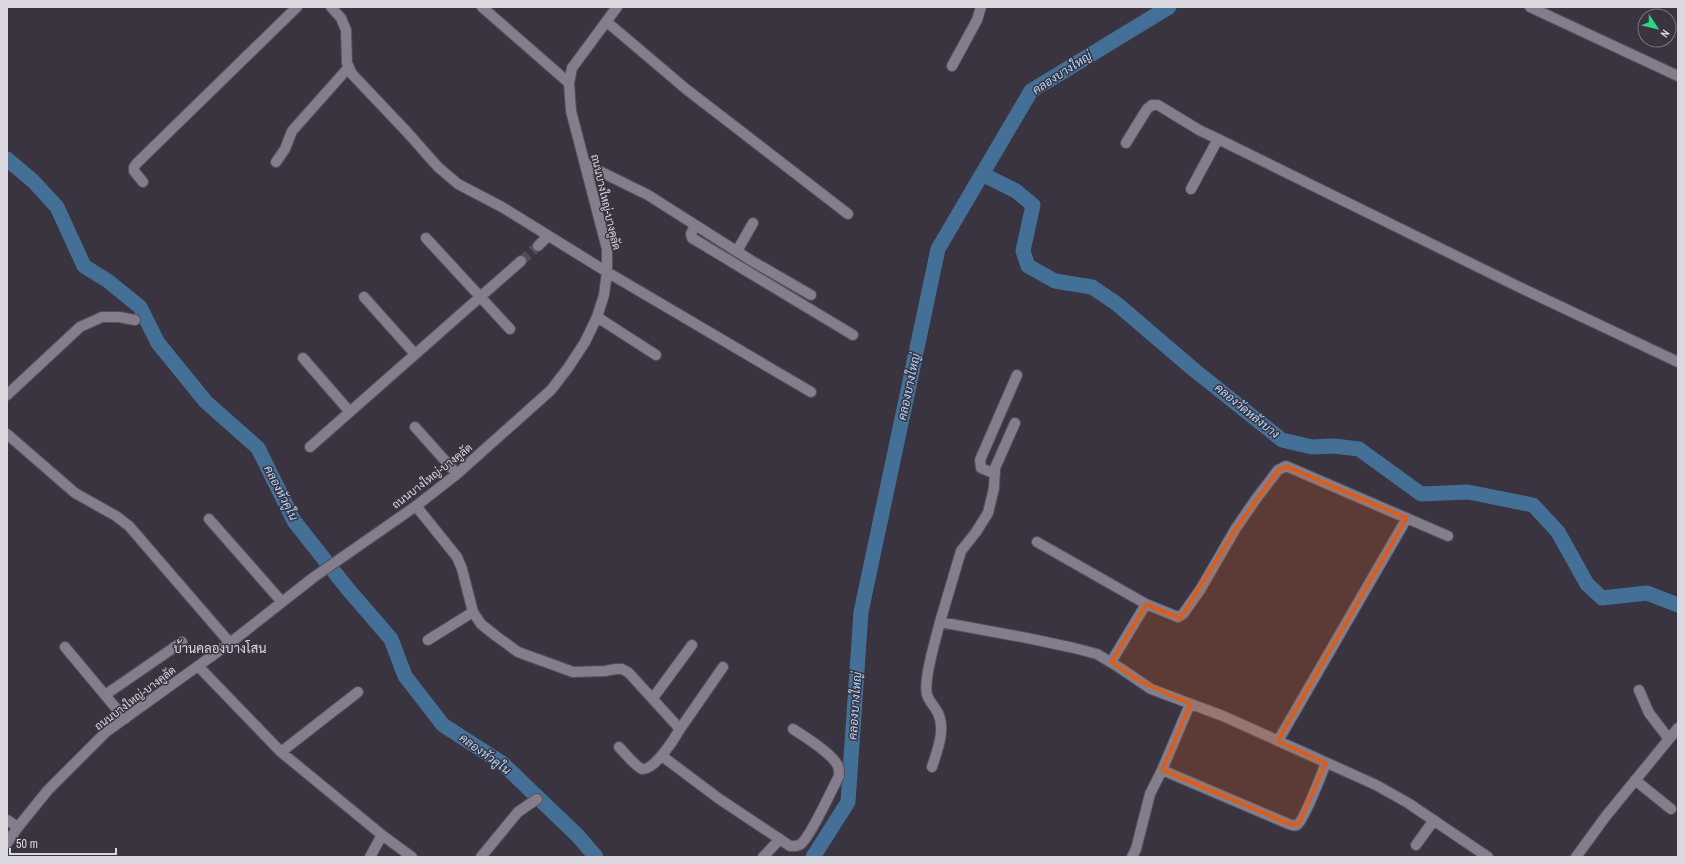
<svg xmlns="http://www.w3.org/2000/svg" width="1685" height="864" font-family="'Archivo Narrow',Sarabun,sans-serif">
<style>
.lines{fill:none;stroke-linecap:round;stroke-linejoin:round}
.canal{stroke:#447098;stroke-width:15}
.minor-tunnel{stroke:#524c58;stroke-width:10;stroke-dasharray:10 5;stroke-linecap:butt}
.minor-casing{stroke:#55505b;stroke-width:12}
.minor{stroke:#847d8c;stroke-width:10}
.marked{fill:#e8590c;fill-opacity:0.2;stroke:#e8590c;stroke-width:3;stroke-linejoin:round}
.labels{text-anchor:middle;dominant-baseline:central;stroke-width:3;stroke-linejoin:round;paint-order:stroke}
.street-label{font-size:11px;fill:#dbd7df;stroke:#3a3340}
.water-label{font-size:12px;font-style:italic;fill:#b1d8fd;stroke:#3a3340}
.quarter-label{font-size:13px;fill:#dbd7df;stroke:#3a3340}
</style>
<rect width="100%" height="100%" fill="#3a3340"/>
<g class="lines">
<!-- canal -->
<path class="canal" d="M7,159l26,22 24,26 27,59 24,15 32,26 18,36 48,59 52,46 36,73 53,67 44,51 14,37 38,49 59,38 76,73 18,21
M982,174l34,17 17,14 -10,46 5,15 27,15 37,6 25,17 76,65 89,71 30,7 22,-1 25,3 62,45 47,-2 65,13 25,27 29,52 15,14 45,-5 31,12
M813,857l35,-55 13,-190 77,-363 93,-158 138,-84"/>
<!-- minor-tunnel -->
<path class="minor-tunnel" d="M521,261l17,-15"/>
<defs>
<path id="minor" d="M331,7l10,11 5,12 1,33 5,11 55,58 31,35 20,17 44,23 105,65 204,120
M482,7l87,76
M1530,7l148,69
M607,22l79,67 162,125
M952,66l25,-46 4,-13
M1126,143l21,-34 5,-4h6l41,25 19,9
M276,162l9,-13 7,-18 57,-64
M585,164l63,31 104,66 59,34
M143,182l-9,-11v-4l3,-4 160,-156
M1191,189l27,-50 301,148 159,75
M695,225l-4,9 1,4 161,97
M426,238l84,91
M538,246l10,-10
M737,251l16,-28
M364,297l51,57
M597,317l59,38
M303,358l47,54
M7,395l73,-68 22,-10h17l16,3
M415,427l42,47
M7,434l68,59 41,23 13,10 101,117
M310,447l211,-186
M995,474l-14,-6 -1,-8 37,-85
M416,506l41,51 5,12 11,43 8,12 15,12 22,16 55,20 32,-1 11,-2h6l7,4 51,56c-5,9 -26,42 -38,40 -6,-2 -18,-17 -23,-22
M209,519l73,83
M1037,542l109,62 32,13 5,-3 17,-24 36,-62 20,-29 22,-29 8,-4 162,70
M940,622l21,-71 15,-19 12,-19 6,-25 1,-20 20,-45
M428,640l45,-28
M65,647l60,72
M1111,662l35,-58
M198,666l83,86 101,83 30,22
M1639,690l10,23 20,26
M105,695l77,-53
M653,698l39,-53
M1190,704l-28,66 129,55c3,0 4,1 6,0 7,-4 25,-52 29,-62
M680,729l43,-62
M1278,741l129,-223
M281,752l77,-60
M662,756l56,42 72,48c4,0 7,1 11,-2 10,-8 31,-55 38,-68 0,-4 0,-7 -1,-10 -6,-13 -33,-29 -45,-37
M932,767c5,-16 14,-37 6,-54 -3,-6 -9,-12 -11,-18 -4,-16 9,-56 13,-73l87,16 47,10 23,6 20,12 34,23 72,27 153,69 32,18 80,54
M1635,780l36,29
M7,820l11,7
M7,843l11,-16 30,-37 58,-58 124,-89 84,-66 102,-71 41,-32 94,-84 17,-22 17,-26 12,-25 7,-22 3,-23v-23l-36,-138 -2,-28 3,-15 45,-61
M1416,845l18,-25
M370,857l12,-22
M481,857l37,-45 19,-13
M763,857l17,-18
M1132,857l4,-8 14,-55 12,-24
M1576,857l30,-41 72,-88"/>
</defs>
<!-- minor casing -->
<use href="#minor" class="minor-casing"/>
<!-- minor -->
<use href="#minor" class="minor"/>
</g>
<!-- marked area -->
<path class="marked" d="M1286,466l121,52 -129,223 48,22 -27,61 -8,1 -129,-55 28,-66 -51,-23 -28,-19 35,-58 34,14 56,-90 42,-58z"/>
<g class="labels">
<!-- street labels -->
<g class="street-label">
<text transform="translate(606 202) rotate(77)">ถนนบางใหญ่-บางคูลัด</text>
<text transform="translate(432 476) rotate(-38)">ถนนบางใหญ่-บางคูลัด</text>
<text transform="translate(135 698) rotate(-37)">ถนนบางใหญ่-บางคูลัด</text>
</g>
<!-- water labels -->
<g class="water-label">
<text transform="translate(1062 73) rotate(-33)">คลองบางใหญ่</text>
<text transform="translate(909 387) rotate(-78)">คลองบางใหญ่</text>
<text transform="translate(1247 411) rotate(39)">คลองวัดหลังบาง</text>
<text transform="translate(281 493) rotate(63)">คลองหัวคูใน</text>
<text transform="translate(855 706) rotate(-86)">คลองบางใหญ่</text>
<text transform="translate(485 754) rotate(36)">คลองหัวคูใน</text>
</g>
<!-- quarter labels -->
<g class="quarter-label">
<text x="220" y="648">บ้านคลองบางโสน</text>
</g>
</g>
<!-- border -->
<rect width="1685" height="864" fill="none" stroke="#dbd7df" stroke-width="16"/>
<!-- north arrow -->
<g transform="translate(1657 28) rotate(125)"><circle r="19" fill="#3a3340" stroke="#7a7580"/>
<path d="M0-3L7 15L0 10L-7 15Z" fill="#28d885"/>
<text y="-6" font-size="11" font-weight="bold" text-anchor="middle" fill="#dbd7df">N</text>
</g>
<!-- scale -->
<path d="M10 848v6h106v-6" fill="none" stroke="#dbd7df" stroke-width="2"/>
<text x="16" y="848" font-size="12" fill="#dbd7df" stroke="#3a3340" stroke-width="3" paint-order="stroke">50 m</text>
</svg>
